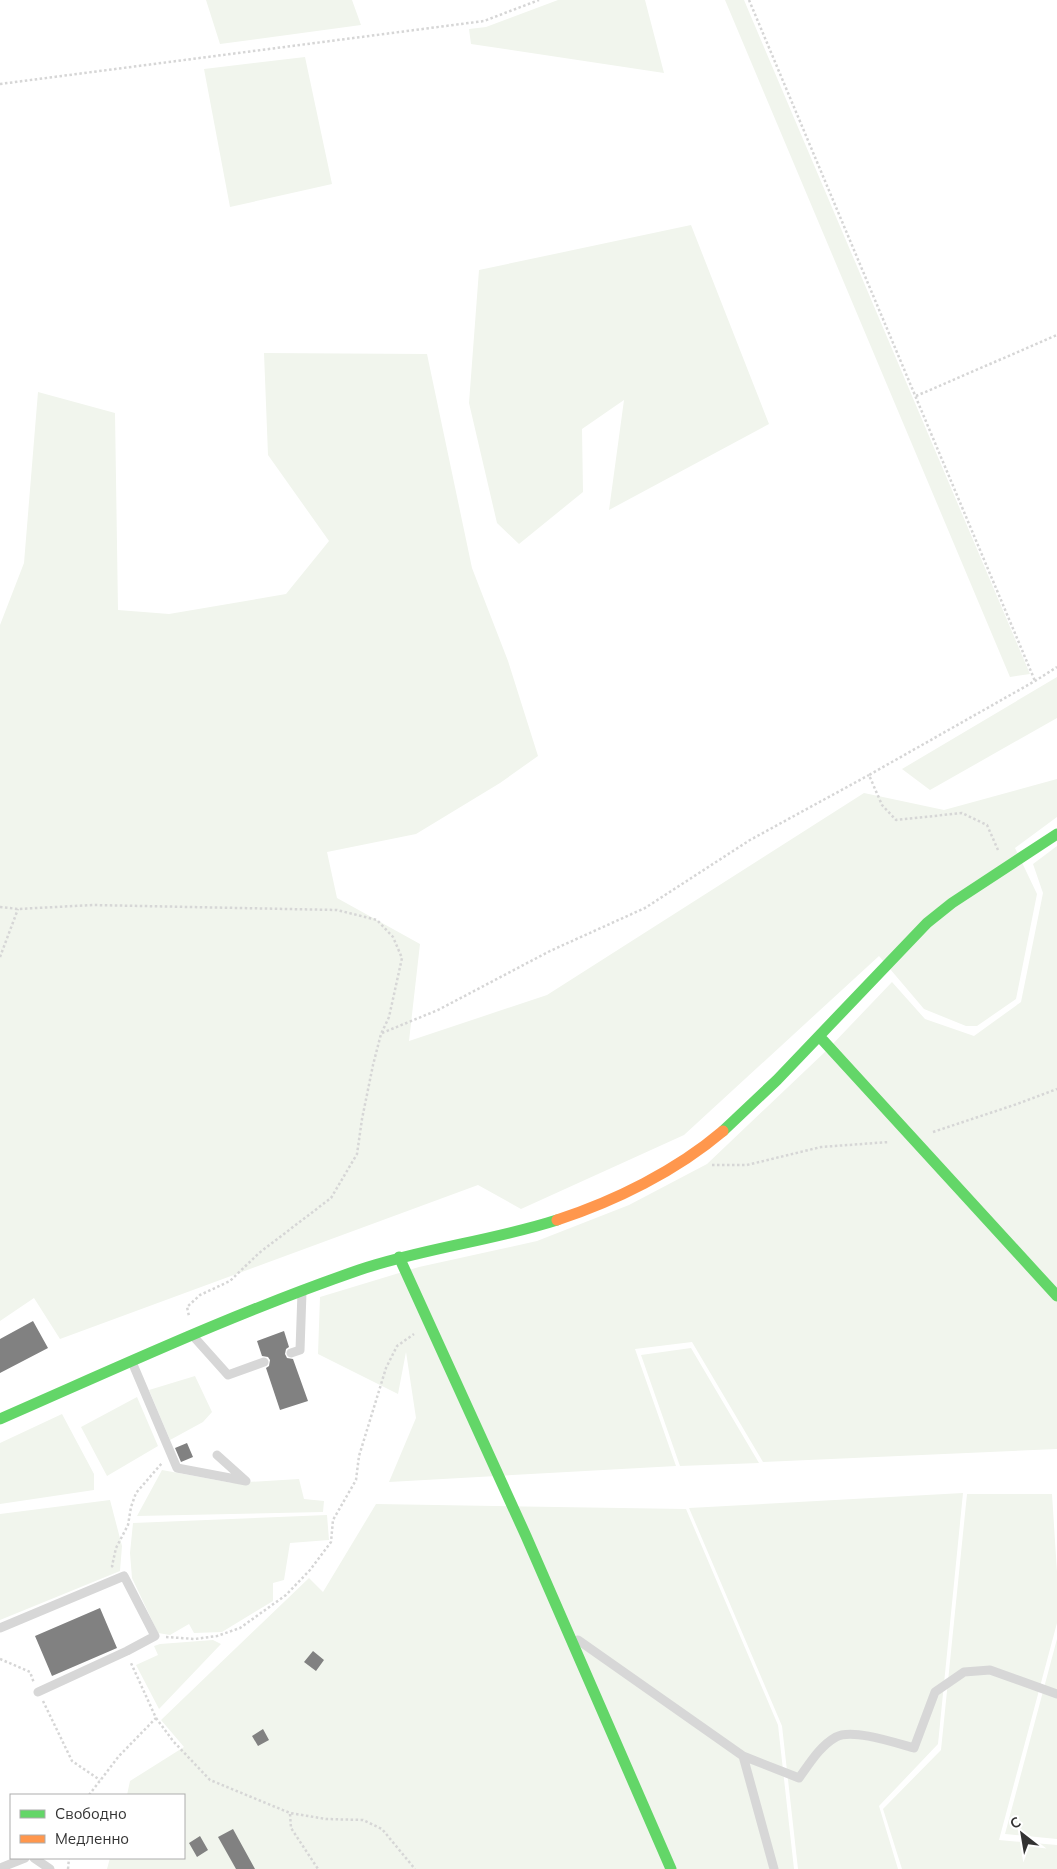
<svg xmlns="http://www.w3.org/2000/svg" width="1057" height="1869" font-family="Mulish,sans-serif">
<style>
.green{fill:#f1f5ed}
.building{fill:#818181}
.lines{fill:none;stroke-linecap:round;stroke-linejoin:round}
.path{stroke:#d6d6d6;stroke-width:2.5;stroke-dasharray:2.5 2.5;stroke-linecap:butt}
.lane{stroke:#d7d7d7;stroke-width:9}
.fast{stroke:#63d668;stroke-width:11}
.slow{stroke:#ff974d;stroke-width:11}
</style>
<rect width="100%" height="100%" fill="#fff"/>
<!-- green -->
<path class="green" d="M206,0h146l9,25 -141,19z
M558,0h87l19,73 -193,-29 -2,-15 17,-2z
M725,0h19l286,674 -20,3z
M305,57l27,127 -102,23 -26,-138z
M691,225l78,199 -160,86 15,-110 -42,29 1,63 -64,52 -22,-21 -28,-120 10,-133z
M264,353l163,1 45,214 36,93 30,95 -38,27 -84,51 -89,18 10,46 83,46 -11,97 138,-46 317,-202 80,17 113,-31v38l-42,31 22,46 -21,105 -39,27h-11l-42,-17 -45,-53 -195,179 -163,74 -43,-24 -418,154 -26,-41 -34,23v-696l24,-62 14,-171 77,21 3,197 51,4 117,-20 43,-53 -61,-86z
M1057,677v41l-127,72 -28,-21z
M1057,846v603l-294,13 -71,-120 -57,7 41,117 -287,16 27,-64 -10,-66 -8,42 -80,-40 2,-57 99,-30 118,-26 92,-36 78,-41 120,-114 65,-68 33,37 49,17 47,-34 22,-109 -10,-29z
M691,1348l68,115 -79,3 -39,-111z
M195,1376l17,36 -9,10 -33,18 -21,-50z
M137,1397l21,49 -51,30 -26,-49z
M62,1414l32,60v16l-94,14v-61z
M162,1470l70,13 67,-4 5,20 20,2 -1,11 -186,4z
M963,1493l-25,251 -59,62 19,63h-100l-16,-143 -93,-218z
M967,1494h85l5,78v51l-58,217 58,5v24h-155l-19,-60 58,-59z
M110,1500l12,46 -2,25 -120,49v-106z
M376,1504l310,5 92,216 16,144h-687l3,-11h74v-63h-57l3,-14 54,-34 -23,-27 148,-142 14,14z
M327,1515l2,25 -39,3 -6,37 -11,3v18l-51,31 -28,1 -5,-9 -19,11 -12,-2 -26,-55 -2,-25 3,-30z
M1057,1639v200l-52,-5z
M213,1640l8,4 -62,65 -23,-44 22,-10 -4,-9 6,-2z"/>
<!-- building -->
<path class="building" d="M33,1321l15,27 -48,25v-34z
M284,1331l5,16 -3,2 -1,5 2,4 6,1 15,42 -28,9 -14,-42 3,-2 1,-6 -2,-3 -6,-1 -5,-15z
M187,1443l6,14 -12,5 -6,-14z
M100,1608l17,40 -65,28 -17,-40z
M313,1651l11,9 -8,11 -12,-9z
M263,1729l6,11 -11,6 -6,-10z
M233,1829l22,40h-19l-18,-32z
M200,1836l8,14 -11,7 -8,-14z"/>
<g class="lines">
<!-- path -->
<path class="path" d="M749,0l286,681
M0,84l484,-63 55,-21
M916,396l141,-61
M998,850l-11,-25 -25,-12 -66,7 -14,-15 -13,-30 166,-94 22,-14
M0,907l18,2 75,-4 244,5 40,10 16,17 9,21 -13,59 -8,17 -8,31 -11,54 -5,35 -26,44 -72,55 -29,28 -30,14 -13,12 2,9
M0,957l18,-48
M382,1033l56,-23 112,-59 95,-43 105,-68 119,-65
M933,1132l84,-28 40,-15
M712,1165h35l74,-18 68,-5
M113,1567l-1,-1 4,-18 12,-23 3,-18 5,-14 26,-30
M166,1637l29,2 22,-3 23,-8 46,-33 24,-25 21,-28 2,-22 23,-40 3,-24 27,-88 11,-22 17,-12
M0,1659l30,13 4,11
M43,1701l29,60 28,19
M156,1718l17,23 37,39 80,33 36,6 37,1 19,9 33,40
M89,1795l30,-39 37,-38 -25,-55
M290,1814l1,14 27,41
M68,1869l1,-11"/>
<!-- lane -->
<path class="lane" d="M194,1337l34,38 36,-13
M291,1353l9,-3 2,-58
M132,1362l45,106 69,13 -29,-26
M0,1628l124,-52 31,60 -28,15 -89,41
M578,1640l165,116 56,22c11,-15 21,-32 37,-41 16,-9 60,6 78,11l21,-56 29,-20 26,-2 67,24
M743,1756l31,113
M34,1858l16,11
M0,1868l25,-10"/>
<!-- fast -->
<path class="fast" d="M819,1036l238,260
M723,1131l54,-51 150,-157 25,-20 105,-69
M399,1257l127,279 145,333
M0,1419c119,-52 237,-107 359,-149 65,-22 133,-29 198,-50"/>
<!-- slow -->
<path class="slow" d="M557,1220c58,-19 119,-49 166,-89"/>
</g>
<!-- legend -->
<rect x="10" y="1794" width="175" height="65" fill="#ffffff" stroke="#adadad"/>
<rect x="20" y="1810" width="25" height="8" fill="#63d668" stroke="#adadad"/>
<text x="55" y="1819" font-size="15" fill="#333333">Свободно</text>
<rect x="20" y="1835" width="25" height="8" fill="#ff974d" stroke="#adadad"/>
<text x="55" y="1844" font-size="15" fill="#333333">Медленно</text>
<!-- north arrow -->
<g transform="translate(1022 1834) rotate(329)" stroke="#ffffff" stroke-width="4" paint-order="stroke">
<path d="M0-4L9 19L0 12L-9 19Z" fill="#333333"/>
<text y="-8" font-size="14" font-weight="bold" text-anchor="middle" fill="#333333">С</text>
</g>
</svg>
